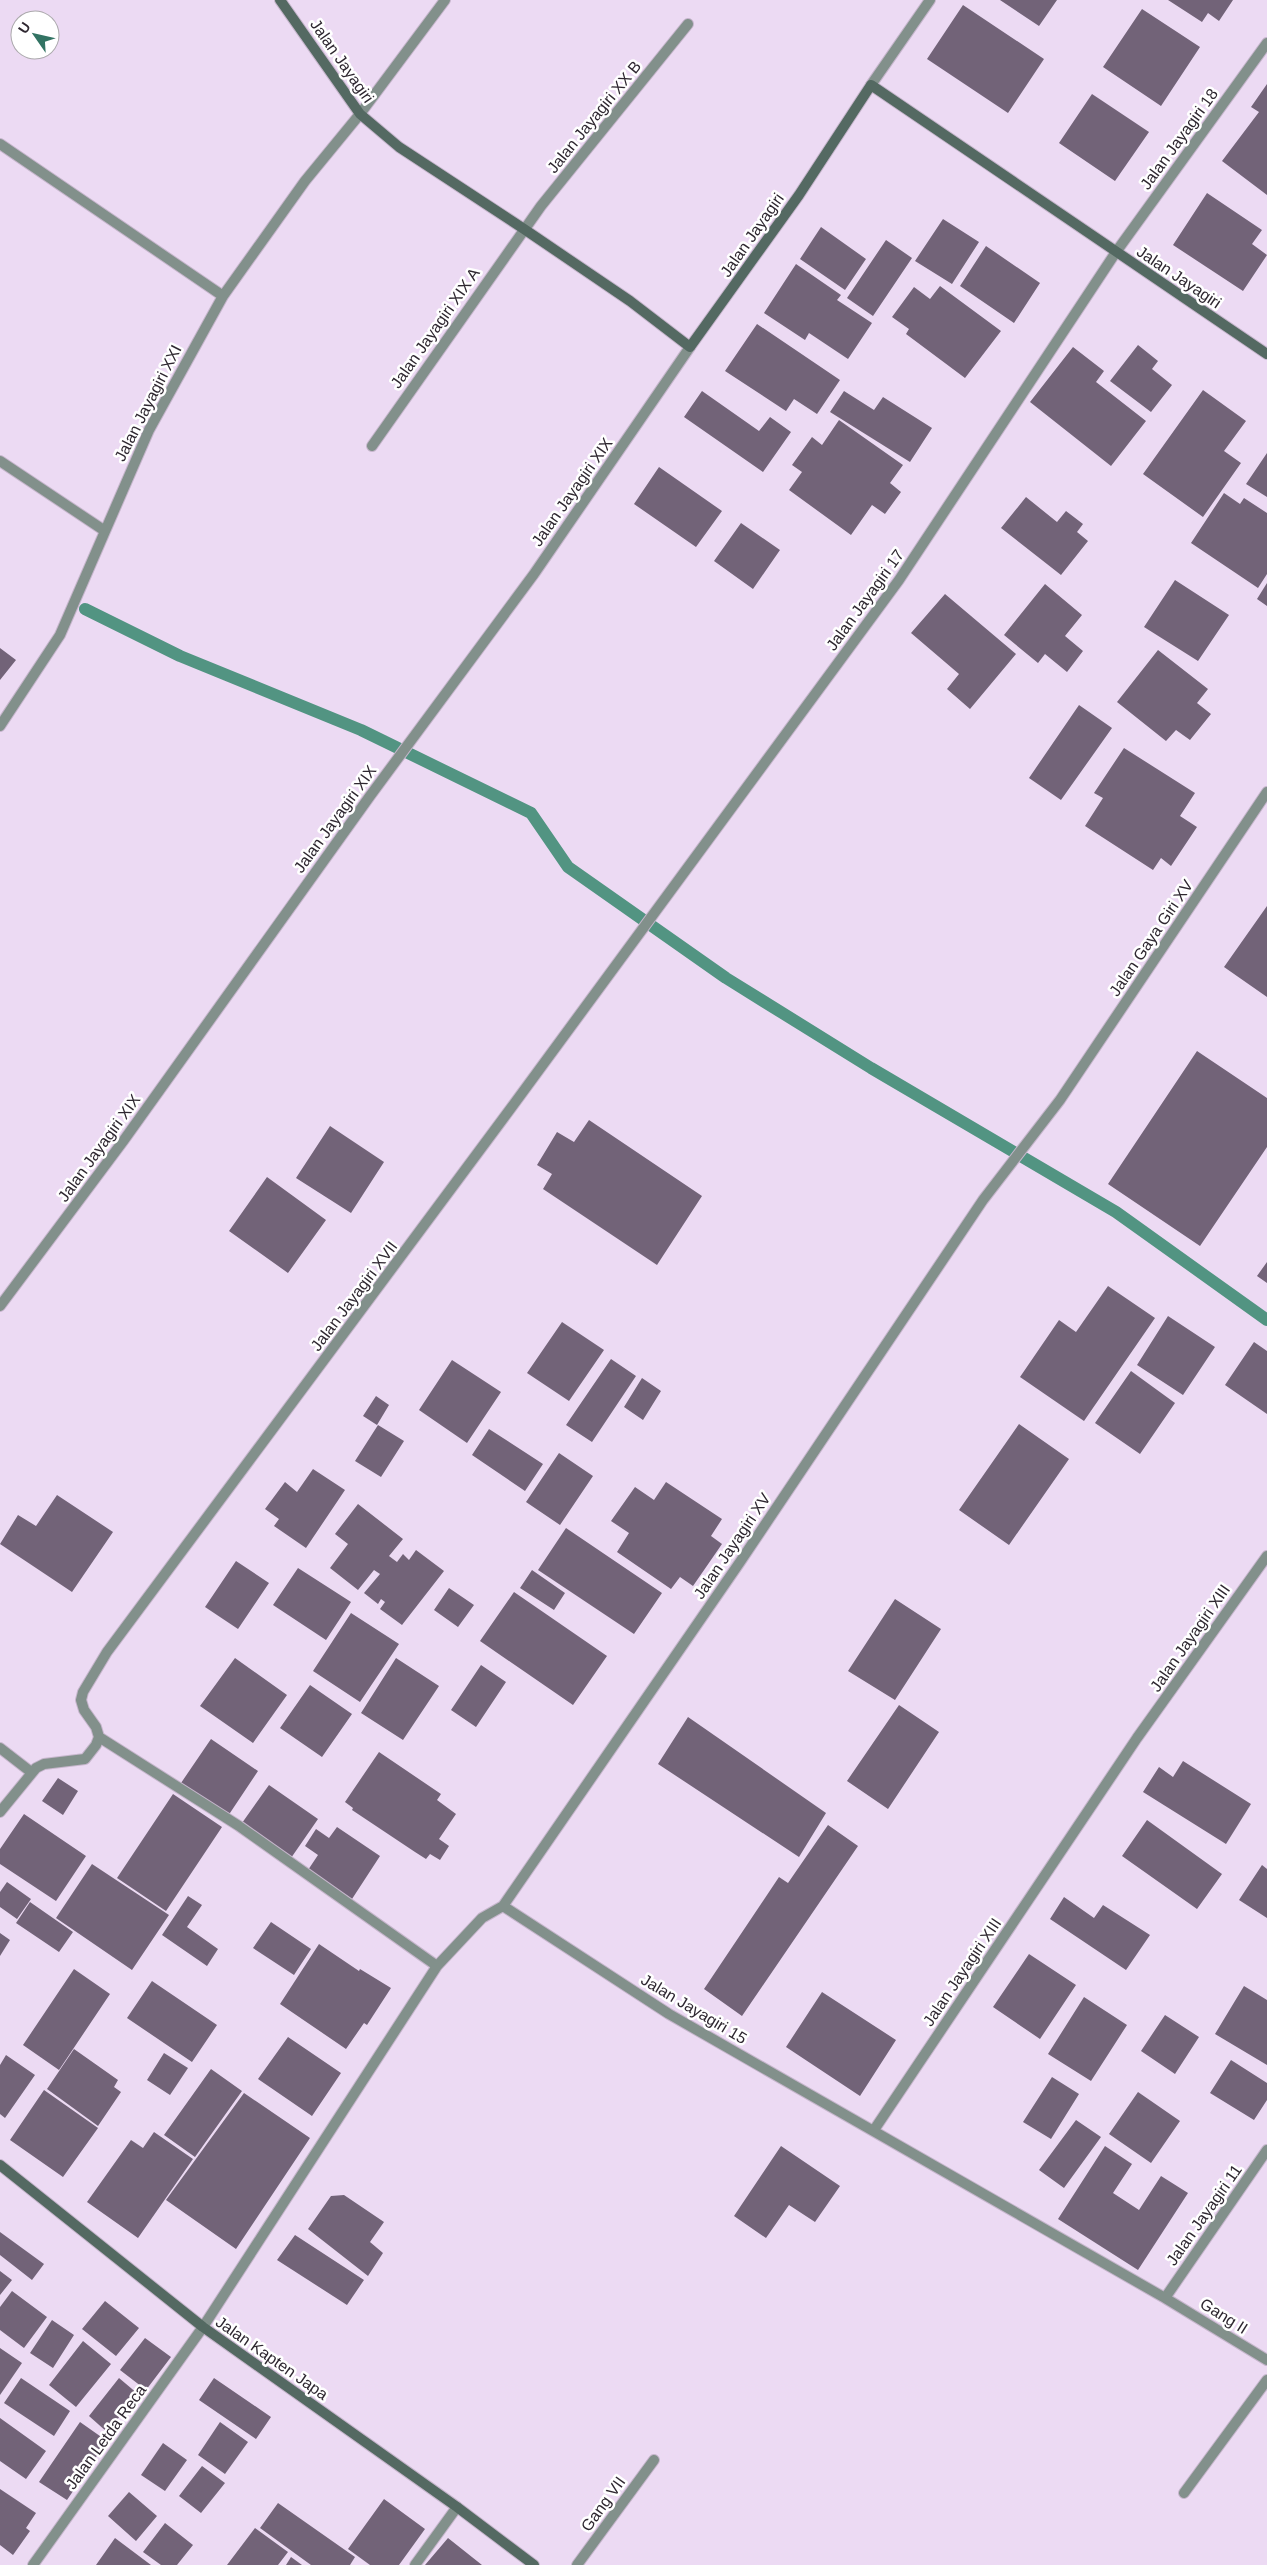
<svg xmlns="http://www.w3.org/2000/svg" width="1267" height="2565" font-family="Arial,sans-serif">
<style>
.lines{fill:none;stroke-linecap:round;stroke-linejoin:round}
.stream{stroke:#529482;stroke-width:12}
.building{fill:#726378}
.street-casing{stroke:#c6b6cc;stroke-width:12}
.secondary-casing{stroke:#c6b6cc;stroke-width:12}
.street{stroke:#82908b;stroke-width:10}
.secondary{stroke:#546962;stroke-width:10}
.labels{text-anchor:middle;dominant-baseline:central;stroke-width:5;stroke-linejoin:round;paint-order:stroke}
.street-label{font-size:16px;fill:#2e2730;stroke:#fff}
</style>
<rect width="100%" height="100%" fill="#ecdaf3"/>
<g class="lines">
<!-- stream -->
<path class="stream" d="M85,609l95,47 181,74 170,83 37,54 158,111 145,90 245,144 151,108"/>
</g>
<!-- building -->
<path class="building" d="M1000,0h57l-18,26z
M1168,0h65l-14,21 -11,-8 -6,9z
M963,5l81,54 -36,54 -81,-54z
M1142,9l58,38 -39,59 -58,-39z
M1267,84v111l-45,-34 37,-49 -8,-5z
M1092,94l57,38 -34,49 -56,-38z
M1207,193l55,37 -10,14 15,11 -24,36 -70,-46z
M943,219l36,23 -27,42 -37,-23z
M821,227l45,32 -21,31 -45,-31z
M886,240l26,18 -39,58 -26,-18z
M986,246l54,37 -26,40 -54,-37z
M796,264l45,31 -4,5 35,23 -24,36 -39,-26 -4,7 -41,-27z
M940,286l61,45 -36,47 -59,-44 3,-5 -17,-12 22,-30 16,12z
M757,324l83,56 -23,34 -23,-15 -8,12 -61,-40z
M1138,345l20,16 -6,8 20,16 -21,27 -41,-31z
M1073,347l31,24 -8,11 50,39 -35,45 -81,-64z
M1203,390l43,31 -22,30 17,12 -38,54 -60,-43z
M702,391l57,40 11,-14 21,15 -28,40 -79,-55z
M844,391l30,19 9,-13 49,31 -22,34 -80,-50z
M839,420l64,45 -13,18 11,9 -16,22 -13,-9 -21,30 -62,-45 13,-18 -10,-7 20,-28 10,8z
M1267,453v44l-21,-13z
M659,467l63,44 -26,36 -62,-43z
M1224,493l16,11 4,-6 23,15v61l-9,14 -67,-45z
M1026,497l31,25 9,-11 17,13 -6,8 11,9 -27,34 -60,-47z
M741,523l39,27 -27,39 -39,-28z
M1175,580l54,35 -31,46 -54,-34z
M1267,583v23l-10,-7z
M1045,584l37,31 -17,21 18,15 -16,21 -22,-18 -7,9 -34,-28z
M945,594l71,60 -46,55 -23,-20 12,-15 -48,-41z
M0,648l16,12 -16,20z
M1158,650l50,39 -11,14 14,11 -21,26 -14,-10 -10,11 -49,-39z
M1079,705l33,23 -51,72 -32,-22z
M1124,748l71,45 -15,23 17,11 -26,39 -10,-8 -8,12 -68,-44 18,-28 -9,-5z
M1267,906v91l-43,-30z
M1197,1051l70,47v49l-67,99 -92,-62z
M589,1120l113,76 -45,69 -114,-76 9,-15 -15,-9 20,-33 17,10z
M330,1126l54,36 -33,51 -55,-35z
M267,1177l59,43 -38,53 -59,-42z
M1267,1262v21l-10,-7z
M1108,1286l47,32 -71,103 -64,-44 39,-57 17,12z
M1168,1316l47,31 -32,48 -46,-30z
M562,1322l42,28 -35,51 -42,-28z
M1254,1342l13,9v63l-42,-29z
M611,1359l25,17 -44,66 -26,-17z
M452,1360l49,32 -34,51 -48,-33z
M1131,1371l44,32 -35,51 -45,-31z
M642,1378l19,13 -18,29 -19,-13z
M376,1396l13,9 -12,20 -14,-9z
M1019,1424l50,35 -60,86 -50,-35z
M378,1425l26,16 -23,36 -26,-16z
M489,1429l54,35 -18,27 -53,-36z
M559,1453l34,23 -33,49 -34,-23z
M313,1469l32,21 -39,58 -32,-22 5,-7 -14,-10 20,-27 12,10z
M666,1482l56,37 -11,17 11,8 -29,42 -13,-9 -9,12 -54,-37 12,-19 -18,-12 24,-34 19,13z
M57,1495l56,37 -41,60 -72,-48 18,-29 18,11z
M358,1504l45,35 -14,17 8,6 6,-8 6,6 7,-10 28,21 -42,54 -22,-16 5,-7 -4,-3 -3,5 -14,-11 16,-19 -6,-4 -16,20 -28,-22 18,-24 -13,-10z
M566,1528l96,65 -28,41 -96,-64z
M236,1561l33,22 -31,46 -33,-22z
M298,1568l53,34 -25,38 -53,-35z
M532,1570l33,23 -11,17 -34,-22z
M449,1588l25,17 -16,22 -24,-17z
M514,1592l93,64 -34,49 -93,-64z
M895,1599l46,30 -46,71 -47,-29z
M351,1613l48,31 -39,58 -47,-31z
M235,1658l52,37 -34,48 -53,-37z
M396,1658l43,28 -36,54 -42,-27z
M481,1665l25,17 -30,45 -25,-17z
M310,1685l42,29 -30,43 -42,-29z
M899,1705l40,27 -51,77 -41,-28z
M688,1717l138,96 -27,44 -141,-93z
M211,1739l47,32 -30,45 -47,-33z
M379,1752l62,42 -4,6 19,14 -17,25 10,7 -9,14 -10,-6 -4,5 -11,-7 -63,-42 1,-2 -8,-6z
M1183,1761l68,43 -25,40 -83,-52 16,-25 14,10z
M58,1778l20,13 -15,24 -21,-14z
M269,1785l49,34 -27,39 -49,-35z
M173,1794l49,33 -56,84 -49,-33z
M24,1814l62,42 -30,45 -56,-37v-15z
M1147,1820l75,54 -25,35 -75,-53z
M828,1825l30,21 -116,170 -38,-27 75,-112 9,6z
M337,1827l43,29 -28,43 -44,-29 10,-15 -13,-9 11,-17 13,9z
M92,1864l77,51 -37,55 -76,-52z
M1262,1865l5,4v49l-28,-18z
M7,1882l24,17 -14,20 -17,-12v-15z
M188,1896l14,9 -15,22 31,22 -11,17 -45,-31z
M1064,1897l30,21 9,-13 47,30 -24,35 -76,-51z
M30,1902l43,30 -14,20 -43,-29z
M271,1922l40,27 -17,26 -41,-27z
M0,1933l10,7 -10,16z
M319,1944l40,27 1,-2 31,19 -24,37 -3,-2 -18,26 -66,-45z
M1029,1954l47,31 -36,54 -47,-32z
M74,1969l36,25 -51,76 -36,-25z
M152,1981l65,44 -25,37 -65,-44z
M1244,1986l23,14v65l-52,-31z
M822,1992l74,48 -36,56 -74,-49z
M1084,1997l43,28 -36,56 -43,-27z
M1165,2015l34,22 -24,37 -34,-23z
M288,2037l53,36 -29,43 -54,-37z
M74,2049l44,31 -4,7 7,5 -23,34 -51,-37z
M164,2053l24,15 -18,27 -23,-15z
M6,2055l29,20 -30,43 -5,-4v-49z
M1231,2060l36,23v17l-13,20 -44,-27z
M211,2069l31,22 -47,66 -31,-22z
M1052,2077l27,17 -28,45 -28,-17z
M44,2090l54,38 -35,49 -53,-37z
M1138,2092l42,29 -29,42 -42,-29z
M244,2093l66,45 -74,111 -70,-49z
M1076,2120l25,17 -37,51 -25,-18z
M154,2132l39,27 -55,79 -51,-36 44,-62 12,8z
M781,2146l59,40 -25,36 -26,-17 -23,33 -32,-22z
M1105,2146l27,18 -19,29 26,17 22,-34 27,17 -50,77 -80,-51z
M344,2195l40,27 -14,20 13,11 -15,23 -60,-47 23,-33z
M0,2232l44,32 -12,16 -32,-25z
M295,2235l69,45 -17,25 -70,-45z
M0,2271l12,9 -12,15z
M12,2291l35,26 -23,31 -24,-18v-23z
M105,2301l34,27 -23,28 -34,-27z
M52,2320l22,15 -21,33 -23,-15z
M145,2338l26,19 -25,33 -26,-20z
M83,2341l28,23 -35,43 -27,-22z
M0,2348l22,15 -22,32z
M21,2378l49,33 -16,25 -50,-33z
M119,2378l19,16 -31,38 -18,-16z
M214,2378l57,39 -15,22 -57,-39z
M0,2418l46,33 -20,28 -26,-18z
M80,2422l27,19 -40,59 -28,-18z
M220,2422l28,20 -23,32 -27,-19z
M163,2443l24,17 -22,31 -24,-16z
M202,2466l23,17 -24,30 -22,-17z
M0,2489l36,24 -10,15 4,3 -17,24 -13,-10z
M129,2492l28,24 -21,25 -28,-25z
M384,2499l41,30 -26,36h-29l-22,-16z
M278,2503l77,54 -5,8h-39l-51,-37z
M165,2523l28,22 -16,20h-16l-18,-13z
M255,2528l33,24 -10,13h-51z
M115,2538l36,27h-55z
M448,2538l34,27h-57z
M291,2557l11,8h-16z"/>
<g class="lines">
<defs>
<path id="street" d="M871,85l59,-85
M0,144l223,152
M372,446l169,-240 147,-182
M0,461l105,70
M0,726l60,-91 89,-205 74,-134 82,-115 55,-67 85,-114
M0,1306l124,-166 246,-344 164,-222 156,-227
M0,1748l31,24
M0,1812l36,-44 8,-4 41,-5 11,-14 3,-8
M503,1906l166,108 496,284 102,62
M437,1966l-198,-140 -140,-89 -3,-10 -12,-17 -3,-10 2,-8 24,-40 404,-544 388,-528 217,-328 151,-209
M874,2130l263,-392 130,-182
M1165,2298l102,-148
M1184,2493l83,-113
M33,2565l170,-238 234,-361 45,-48 21,-12 237,-344 243,-362 77,-100 207,-308
M415,2565l42,-58
M577,2565l77,-105"/>
<path id="secondary" d="M280,0l80,114 39,33 125,82 106,72 60,46 109,-152 72,-110 396,269
M0,2165l203,162 254,180 77,58"/>
</defs>
<!-- street casing -->
<use href="#street" class="street-casing"/>
<!-- secondary casing -->
<use href="#secondary" class="secondary-casing"/>
<!-- street -->
<use href="#street" class="street"/>
<!-- secondary -->
<use href="#secondary" class="secondary"/>
</g>
<g class="labels">
<!-- street labels -->
<g class="street-label">
<text transform="translate(342 61) rotate(55)">Jalan Jayagiri</text>
<text transform="translate(594 117) rotate(-51)">Jalan Jayagiri XX B</text>
<text transform="translate(1179 139) rotate(-54)">Jalan Jayagiri 18</text>
<text transform="translate(752 235) rotate(-55)">Jalan Jayagiri</text>
<text transform="translate(1179 277) rotate(34)">Jalan Jayagiri</text>
<text transform="translate(435 328) rotate(-55)">Jalan Jayagiri XIX A</text>
<text transform="translate(148 403) rotate(-63)">Jalan Jayagiri XXI</text>
<text transform="translate(572 492) rotate(-55)">Jalan Jayagiri XIX</text>
<text transform="translate(865 600) rotate(-54)">Jalan Jayagiri 17</text>
<text transform="translate(335 819) rotate(-54)">Jalan Jayagiri XIX</text>
<text transform="translate(1151 938) rotate(-56)">Jalan Gaya Giri XV</text>
<text transform="translate(99 1148) rotate(-54)">Jalan Jayagiri XIX</text>
<text transform="translate(354 1296) rotate(-53)">Jalan Jayagiri XVII</text>
<text transform="translate(732 1546) rotate(-56)">Jalan Jayagiri XV</text>
<text transform="translate(1190 1638) rotate(-55)">Jalan Jayagiri XIII</text>
<text transform="translate(962 1972) rotate(-56)">Jalan Jayagiri XIII</text>
<text transform="translate(694 2009) rotate(31)">Jalan Jayagiri 15</text>
<text transform="translate(1204 2215) rotate(-55)">Jalan Jayagiri 11</text>
<text transform="translate(1224 2316) rotate(32)">Gang II</text>
<text transform="translate(272 2358) rotate(35)">Jalan Kapten Japa</text>
<text transform="translate(106 2437) rotate(-54)">Jalan Letda Reca</text>
<text transform="translate(603 2504) rotate(-54)">Gang VII</text>
</g>
</g>
<!-- north arrow -->
<g transform="translate(35 35) rotate(304)"><circle r="24" fill="#ffffff" stroke="#aba9ac"/>
<path d="M0-4L9 19L0 12L-9 19Z" fill="#327363"/>
<text y="-8" font-size="14" font-weight="bold" text-anchor="middle" fill="#2e2730">U</text>
</g>
</svg>
